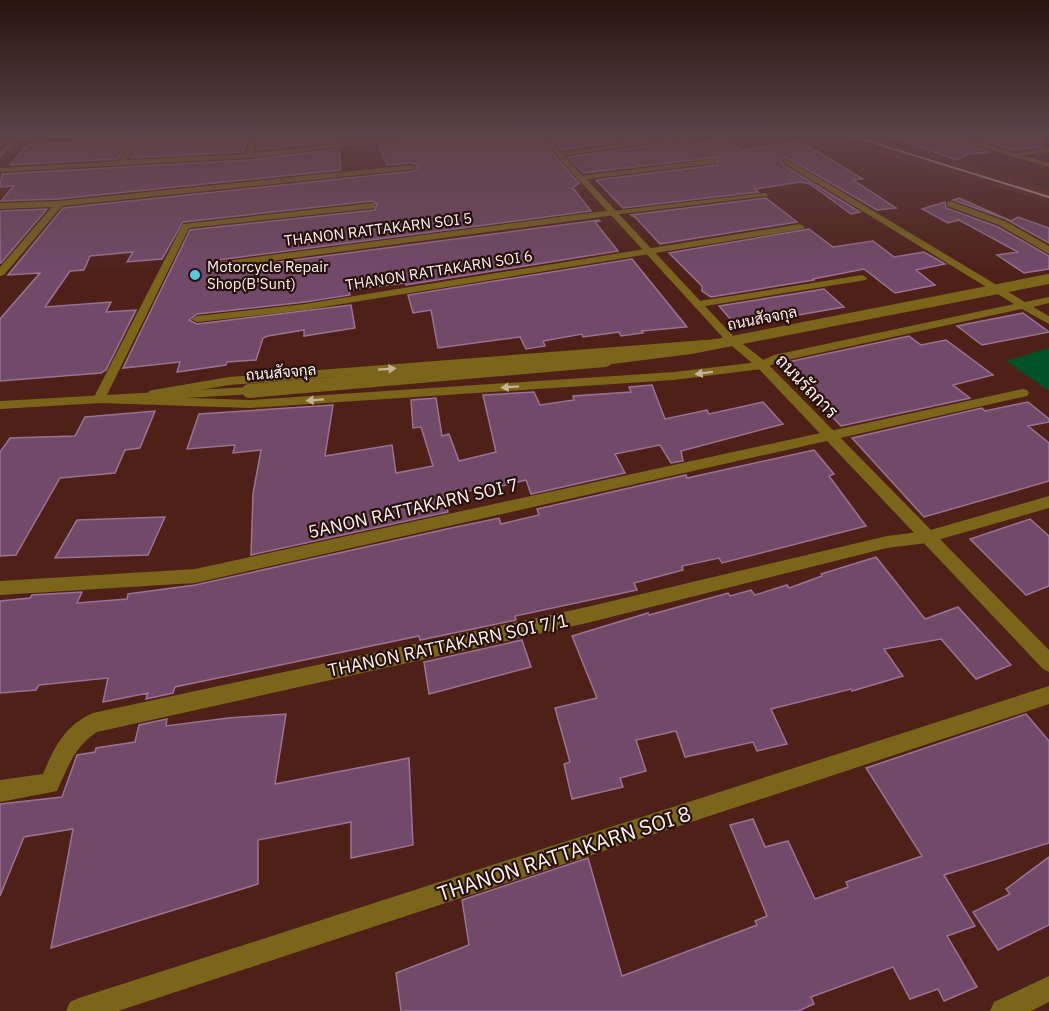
<svg xmlns="http://www.w3.org/2000/svg" width="1049" height="1011" font-family="'IBM Plex Sans',Sarabun,sans-serif">
<style>
.built{fill:#5c281d}
.green{fill:#005228}
.building{fill:#714a6a;stroke:#9c7294;stroke-width:1.5}
.lines{fill:none;stroke-linecap:round;stroke-linejoin:round}
.service{fill:#7a651b;fill-rule:evenodd}
.minor{fill:#7a651b;fill-rule:evenodd}
.tertiary{fill:#7a651b;fill-rule:evenodd}
.rail{stroke:#c2aaa5;stroke-width:2}
.tertiary-bridge-far1{stroke:#7a651b;stroke-width:10}
.tertiary-bridge{stroke:#7a651b;stroke-width:14}
.oneway{fill:#c3b390}
.poi-dot{fill:#56c9e1;stroke:#26110d;stroke-width:2}
.labels{text-anchor:middle;dominant-baseline:central;stroke-width:4.5;stroke-linejoin:round;paint-order:stroke}
.far-street-label{font-size:15px;fill:#fff2ef;stroke:#26110d}
.far-poi-label{font-size:15px;fill:#fff2ef;stroke:#26110d;text-anchor:start}
.street-label{font-size:18px;fill:#fff2ef;stroke:#26110d}
.near-street-label{font-size:21px;fill:#fff2ef;stroke:#26110d}
</style>
<rect width="100%" height="100%" fill="#4e2017"/>
<!-- built -->
<path class="built" d="M828,134h48l127,42 46,13v13l-167,-47z"/>
<!-- green -->
<path class="green" d="M1049,348v43l-43,-30z"/>
<!-- building -->
<path class="building" d="M111,134h23l-16,25 -108,6 18,-20 60,-4z
M146,134h103l-6,18 -112,6z
M261,134h77v7l-82,9z
M467,134h68l44,49 -6,5 18,23 -373,49 -7,6 7,4 381,-50 1,1 -5,1 23,29 -212,34 -1,-2 -56,7 1,5 -45,7 -108,12 -8,6 8,4 154,-19 4,23 -51,8v-6l-36,6 -5,2 -7,22 -29,2 -1,3 -49,7 3,-10 -57,6 67,-138 185,-20 2,-6 -5,-3 -189,21 -21,37 -35,3 6,-10 -43,4 -6,14 -14,1 -25,36 66,-5 -5,10 30,-2 -30,60 -5,3 -101,8v-62l40,-46 -32,2 55,-67 352,-37 3,-5 -5,-3 -26,2 -8,-20z
M548,134h109l2,2 -97,14z
M892,134h43l55,18 -21,2 -12,6 -66,-23z
M960,134h81l1,13 -30,3z
M686,139l7,5 31,-5 18,11 58,-9 63,38 -10,1 43,28 -19,2 -91,-53 -5,3 2,5 77,47 -9,2 -41,-30 -10,-2 -45,7 3,3 -135,16 -27,-28 121,-15 2,-8 -135,16 -16,-16 108,-15z
M339,149l2,21 -282,29 -58,2 13,-15 -14,1 2,-13 246,-14z
M766,198l31,24 -137,22 -25,-27 -4,-2z
M959,198l52,23 7,-4 31,11v15l-43,-24 -53,-19z
M945,202l1,6 52,19 51,29v13l-25,4 -27,-18 21,-3 -59,-32 -11,3 -26,-14z
M47,209l-46,54h-1v-52z
M809,229l24,18 40,-6 21,16 30,-5 21,12 -29,6 19,15 -40,8 -31,-24 -51,10 1,1 -103,17 -9,-6v-5l-33,-33z
M632,259l55,68 -45,4 1,2 -22,3 -2,-4 -36,5 -1,-3 -39,7 2,5 -19,3 -6,-12 -82,11 -7,-38 -18,3 -5,-18z
M824,289l20,18 -63,11 -4,-4 -45,7 -13,-15z
M1023,313l26,19 -67,13 -25,-19z
M909,336l12,9 25,-5 47,35 -40,10 17,13 -129,28 -41,-42 8,-2 -20,-20z
M652,385l13,34 42,-9 2,4 54,-12 20,22 -102,27 2,10 -12,2 -11,-18 -45,9 10,19 -94,21 -5,-14 -36,9 -1,-2 -45,9 4,16 -197,43 2,-61 8,-44 -28,3 2,-8 -48,4 12,-35 134,-9 -8,51 67,-11 4,28 37,-7 -12,-39 -8,1 -2,-28 25,-2 6,38 7,-2 10,27 37,-9 -13,-57 51,-3 6,13 34,-5 -1,-4 58,-4 -2,-5z
M1028,402l21,17v3l-21,4 21,17v38l-125,36 -72,-79 130,-30 3,3z
M155,411l-15,37 -15,2 -10,23 -55,5 -44,77 -16,1v-104l10,-14 65,-2 10,-19z
M814,450l20,24 -5,2 37,50 -144,37 -3,-5 -37,8 1,4 -49,13 3,7 -122,26 1,4 -96,20 -1,-4 -244,51 -2,6 -27,6 2,-6 -45,9 5,-24 -69,7 -3,5 -36,3v-92l30,-3 2,-3 50,-3 -5,11 50,-4 1,-5 67,-9 256,-57 48,-10 2,6 38,-9 -2,-6 149,-34 1,3z
M165,517l-17,38 -93,3 22,-38z
M1030,519l19,17v50l-23,9 -56,-56z
M876,557l49,62 33,-12 53,58 -35,14 -35,-40 -57,10 19,27 -51,15 -1,-2 -80,20 16,35 -30,7 -4,-9 -68,15 -9,-26 -40,9 10,31 -26,7 3,9 -51,12 -8,-35 6,-2 -15,-54 42,-10 -25,-62 76,-23 1,2 79,-22 2,3 21,-6 4,5 32,-10 2,3 33,-12 -1,-2z
M522,640l9,27 -102,27 -5,-32z
M286,714l-11,70 134,-26 4,87 -62,13v-36l-93,18v44l-207,64 22,-119 -49,8 -24,59v-92l62,-7 15,-42 18,-3 1,-4 39,-6 4,-17 28,-6 -1,7 62,-8z
M1026,714l23,27v102l-105,32 31,51 -28,10 30,51 -33,14 -6,-12 -28,10 -17,-32 -82,30 3,7 -16,7h-397l-5,-38 73,-28 -7,-45 126,-42 34,118 135,-51 -2,-4 12,-5 -37,-91 23,-6 12,28 23,-6 27,58 33,-12 -2,-5 76,-26 -56,-88z
M1049,857v68l-51,25 -25,-38 37,-18 -4,-5z"/>
<g class="lines">
<!-- service -->
<path class="service" d="M765,193l3,2 -1,1 -154,19 -3,-2 3,-2z"/>
<!-- minor -->
<path class="minor" d="M17,134h8l-1,2 79,-1 -4,2 -80,4 -19,17v-6z
M137,134h7l-17,26 118,-6 7,-20h7l-6,19 171,-19h27l-203,24 -248,14v-4l119,-7z
M673,136l3,4 -118,16 -4,-2z
M1049,148v4l-38,5 -4,-2z
M714,159h3v4l-137,17 -4,-2 4,-2z
M787,159l238,143 24,-5v6l-16,4 16,9v8l-27,-15 -244,53 -16,7 -88,11 -424,28 -151,-5 -6,-4 90,-175 189,-21 3,1v4l-186,20 -82,167 41,1 1,-5 4,-1 76,-13 489,-38 2,2 -6,3 -62,8 -423,33 -68,12 89,3 424,-28 85,-10 15,-7 240,-51 -230,-141 -1,-2z
M412,165l4,2 -1,2 -353,37 -58,69 -4,1v-9l52,-60 -52,2v-6l59,-2z
M950,201l55,20 44,25v8l-50,-29 -52,-19v-4z
M613,210l4,3 -1,2 -398,53 -5,-3 5,-3z
M800,224l5,3 -2,2 -498,81 -108,12 -6,-3 6,-3 108,-12z
M862,275l5,3 -1,2 -167,27 -5,-3 5,-3z
M1023,389l4,1 2,3 -2,3 -832,187 -195,12v-14l195,-12z
M1049,496v12l-122,35 -40,5 -300,75 -490,109c-23,15 -29,35 -40,59l-57,11v-22l43,-6c11,-26 22,-49 50,-61l494,-106 300,-71 40,-5z
M1049,686v18l-931,307h-52l4,-9 9,-4z
M1049,976v26l-18,9h-41l4,-9z"/>
<!-- tertiary -->
<path class="tertiary" d="M537,134h7l190,203 32,25 283,288v22l-6,-3 -285,-301 -32,-27z
M937,134h13l99,29v4z
M249,387l6,4 -2,3 -253,15v-8z"/>
<!-- rail -->
<path class="rail" d="M845,134l204,63"/>
<!-- tertiary-bridge-far1 -->
<path class="tertiary-bridge-far1" d="M588,362l103,-13 358,-70"/>
<!-- tertiary-bridge -->
<path class="tertiary-bridge" d="M249,391l356,-31"/>
</g>
<!-- one-way arrows -->
<defs><path id="oneway-solid" d="M-6-.8H1V-3.2L6.5 0L1 3.2V.8H-6Z" transform="scale(1.5)"/></defs>
<g class="oneway">
<use href="#oneway-solid" transform="translate(387 369) rotate(-4)"/>
<use href="#oneway-solid" transform="translate(704 373) rotate(173)"/>
<use href="#oneway-solid" transform="translate(510 387) rotate(176)"/>
<use href="#oneway-solid" transform="translate(315 400) rotate(176)"/>
</g>
<!-- sky -->
<linearGradient id="sky" x2="0" y2="1"><stop stop-color="#2b120d"/><stop offset="0.49" stop-color="#5d4247"/><stop offset="1" stop-color="#5d4247" stop-opacity="0"/></linearGradient>
<rect width="1049" height="276" fill="url(#sky)"/>
<!-- markers -->
<circle class="poi-dot" cx="195" cy="275" r="6"/>
<g class="labels">
<!-- far-street labels -->
<g class="far-street-label">
<text transform="translate(378 229) rotate(-7)">THANON RATTAKARN SOI 5</text>
<text transform="translate(439 270) rotate(-9)">THANON RATTAKARN SOI 6</text>
<text transform="translate(762 318) rotate(-11)">ถนนสัจจกุล</text>
<text transform="translate(281 372) rotate(-5)">ถนนสัจจกุล</text>
</g>
<!-- far-poi labels -->
<g class="far-poi-label">
<text x="207" y="266">Motorcycle Repair<tspan x="207" dy="17">Shop(B'Sunt)</tspan></text>
</g>
<!-- street labels -->
<g class="street-label">
<text transform="translate(807 386) rotate(46)">ถนนรัถการ</text>
<text transform="translate(413 508) rotate(-13)">5ANON RATTAKARN SOI 7</text>
<text transform="translate(448 645) rotate(-12)">THANON RATTAKARN SOI 7/1</text>
</g>
<!-- near-street labels -->
<g class="near-street-label">
<text transform="translate(564 853) rotate(-18)">THANON RATTAKARN SOI 8</text>
</g>
</g>
</svg>
